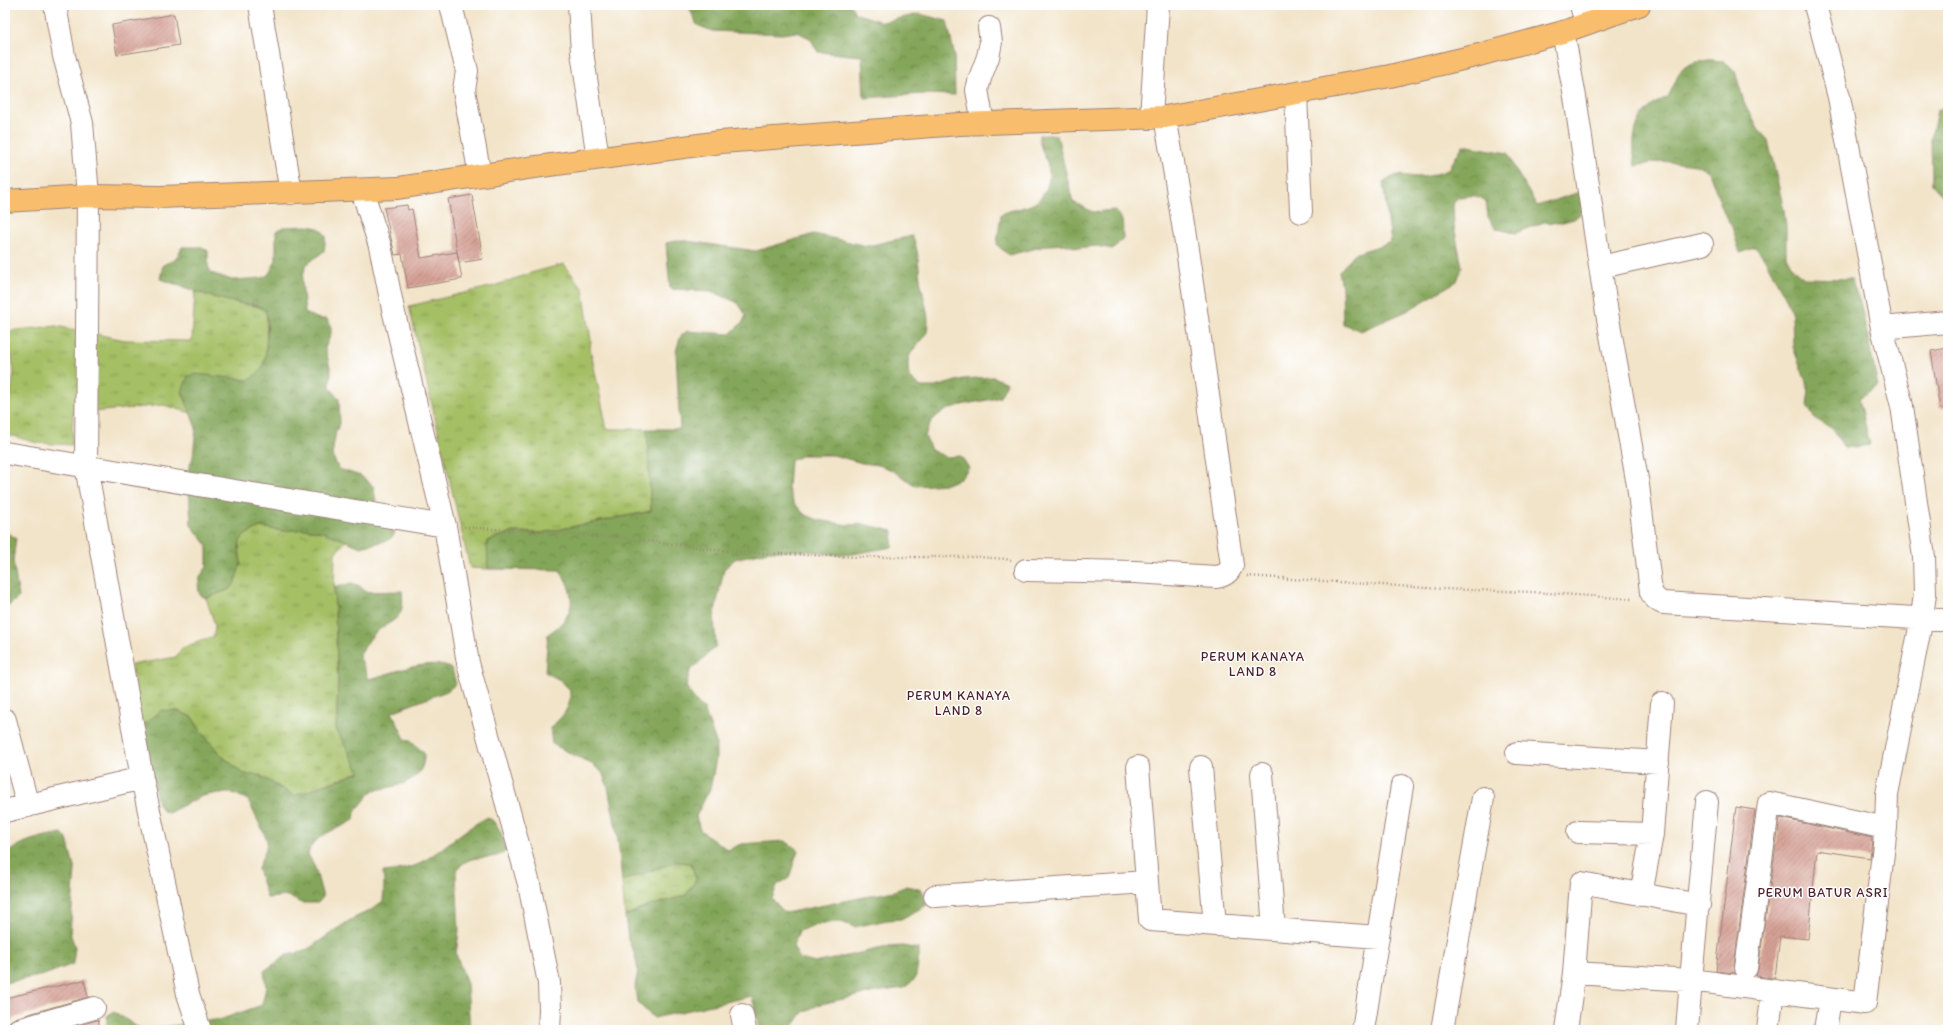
<svg xmlns="http://www.w3.org/2000/svg" width="1953" height="1035" font-family="Itim,sans-serif">
<style>
.grass{fill:url(#grass-tufts);stroke:#786f48}
.forest{fill:url(#forest-crowns);stroke:#676242}
.building{fill:url(#building-hatch)}
.lines{fill:none;stroke-linecap:round;stroke-linejoin:round}
.minor-casing{stroke:#9e827a;stroke-width:24}
.major-casing{stroke:#9e827a;stroke-width:24}
.path{stroke:#9e827a;stroke-width:2.5;stroke-dasharray:1 3;stroke-linecap:butt}
.minor{stroke:#fff;stroke-width:22}
.major{stroke:#f9be6d;stroke-width:22}
.labels{text-anchor:middle;dominant-baseline:central;stroke-width:3;stroke-linejoin:round;paint-order:stroke}
.neighbourhood-label{font-size:13px;letter-spacing:1px;fill:#4a1f2b;stroke:#fff}
</style>
<defs>
<pattern id="grass-tufts" width="24" height="20" patternUnits="userSpaceOnUse"><rect width="24" height="20" fill="#a5bf65"/><path d="M3 7l-1-3M5 7V3M7 7l1-3M15 17l-1-3M17 17v-4M19 17l1-3" fill="none" stroke="#889b53"/></pattern>
<pattern id="forest-crowns" width="20" height="18" patternUnits="userSpaceOnUse"><rect width="20" height="18" fill="#84a65a"/><path d="M2 6a3 3 0 1 1 6 0M12 15a3 3 0 1 1 6 0" fill="none" stroke="#6e874b"/></pattern>
<pattern id="building-hatch" width="6" height="6" patternUnits="userSpaceOnUse"><rect width="6" height="6" fill="#d6a195"/><path d="M-1 1l2-2M0 6l6-6M5 7l2-2" fill="none" stroke="#b0837a"/></pattern>
</defs>
<rect width="100%" height="100%" fill="#fff"/>
<filter id="ink" filterUnits="userSpaceOnUse"><feTurbulence type="fractalNoise" baseFrequency=".025" numOctaves="2"/><feDisplacementMap in="SourceGraphic" scale="8" xChannelSelector="R" yChannelSelector="G"/><feConvolveMatrix kernelMatrix="1 2 1 2 8 2 1 2 1" color-interpolation-filters="sRGB"/></filter>
<filter id="wash" filterUnits="userSpaceOnUse"><feTurbulence type="fractalNoise" baseFrequency=".012" numOctaves="4" result="noise"/><feDisplacementMap in="SourceGraphic" scale="16" xChannelSelector="R" yChannelSelector="G"/><feGaussianBlur stdDeviation="0.9" result="paint"/><feColorMatrix in="noise" values="0 0 0 0 0 0 0 0 0 0 0 0 0 0 0 0 0 1.4 0 .05"/><feComposite in="paint" operator="in"/></filter>
<g filter="url(#wash)">
<rect width="100%" height="100%" fill="#f2e4c9"/>
<!-- grass -->
<path class="grass" d="M564,264l19,25 8,51 -1,8 17,81h40l4,82 -110,22 -28,-1 -26,9 1,28 -18,-1 -61,-262 85,-20 37,-13z
M195,292l34,9 30,6 6,4 2,6 -1,39 -5,15 -5,6 -8,3 -17,-2 -49,13 9,22 -27,-8 -91,9 -1,31 -35,-2 -32,-9 9,-62 -6,-41 48,-5 69,14 67,1z
M260,527l23,4 22,-2 19,3 23,8 -12,13 -1,34 4,97 -2,45 24,43 -66,24 -33,-20 -17,-2 -23,-19 -21,-25 -8,-13 -14,-6 -36,15 -11,-61 45,-8 6,-9 32,-12 1,-11 -9,-27 22,-8 13,-27 -2,-15 1,-7 5,-6z
M675,862l16,1 5,17 -10,15 -40,12 -21,9 -3,-35z"/>
<!-- forest -->
<path class="forest" d="M688,5h163l4,8 27,9 38,-8 27,7 7,32 1,42 -32,-1 -59,4 -2,-42 -44,-4 -8,-14 -13,-6 -15,2 -70,-3 -15,-6z
M1709,60l15,1 11,10 9,31 14,27 10,11 16,70 2,15v31l7,13 11,9 47,1 10,26 17,81 -19,12 11,47 -26,3 -11,-19 -19,-11 -7,-13 2,-15 -16,-43 -1,-32 -5,-15 -23,-42 -9,-11 -15,6 -8,-26 -8,-14 -15,-41 -13,-7 -34,-4 -27,5c-4,-34 0,-55 33,-69 13,-25 9,-33 41,-37z
M1948,107v95l-16,-18 -1,-46 6,-27z
M1039,135h18l16,67 20,10 22,-2c10,9 7,16 8,28l-10,11 -17,-3 -18,2 -14,-4 -15,1 -40,10 -12,-10 4,-31c9,-4 17,-5 27,-8 18,-6 25,-27 19,-44 -3,-8 -9,-19 -8,-27z
M1463,145l45,8 6,14 23,39 46,-15 1,20 -10,8 -15,4 -15,-1 -28,11 -20,-4 -8,-12 -2,-16c-9,-7 -18,-6 -29,-3l-4,6 1,22 8,41 -5,14 -50,30 -46,20 -18,-7 -1,-37 -3,-15 15,-18 37,-12 -8,-59c17,-13 19,-6 36,-6 10,0 20,-4 29,-7z
M307,226c10,1 14,2 19,10l-2,15 -18,14 -2,7 -2,9 3,32 14,6h8l4,8v7l-6,14 6,23 -1,16 9,12 1,25 -4,7 -4,24 7,14 22,7 12,10 8,39 15,2 -2,8 -5,5 -28,7 -37,-15 -19,-3 -22,2 -23,-4 -15,8 -5,6 -1,7 2,15 -7,22 -6,5 -22,8 -6,-3c-4,-13 -1,-18 7,-28v-22l-16,-20 -3,-55 5,-13 3,-29 -14,-37 6,-15 8,-2 52,6c13,-6 17,-16 18,-29 0,-9 4,-33 -1,-40 -5,-7 -18,-7 -26,-8 -27,-4 -53,-16 -79,-24l3,-14 13,-6 6,-12h20l6,4v15l3,7 21,7 31,-2 6,-4 7,-14v-29l7,-4z
M814,234l53,12 45,-10c7,14 6,26 8,42 2,19 12,37 6,57 -1,3 -5,6 -8,9 -11,12 -11,17 -9,33l12,10h14l28,-8 30,-2 14,6 -7,14c-22,7 -53,5 -69,25 -3,4 -4,10 -6,14l6,14 15,7 15,-1 8,12 -8,10 -14,6 -31,2 -24,-16 -13,-5 -17,-2 -29,-8h-30l-13,6 -2,28 6,14 10,11 14,6 30,5 15,-1 30,7 -1,16 -39,7 -15,1 -29,-4h-41l-33,8 -11,10 -10,47 2,30 -26,25 -4,15 8,13 10,10 12,33v17l-6,30 -14,27 4,14 28,20 13,-6 44,-3 13,9 -9,28 -12,7 -5,14 13,14 109,-22 13,-5 15,4 5,15 -26,14 -14,1 -32,7 -14,-5 -14,1 -15,3 -13,5 -6,15 7,13 15,4 72,-16 16,-1 15,3v15l-3,15 -11,9 -29,4 -54,12 -18,8 -9,13 -6,5h-29l-7,-34 -98,22 -17,-16 -2,-16 3,-15 -3,-16 -7,-15 -3,-24 21,-9 40,-12 10,-15 -5,-17 -16,-1 -53,19 -4,-42 -10,-52 -6,-15 -12,-9 -38,-19 -2,-16c14,-13 20,-18 20,-38l-10,-10 -15,-8 3,-38c28,-18 29,-37 12,-64l-72,-1 -1,-28 26,-9 28,1 110,-22 -4,-82h33l-4,-77 4,-15 7,-6 43,3 13,-12 3,-7 -8,-12 -27,-12 -41,-2 -4,-46 14,-3 76,11z
M5,534h4l7,4 -3,23 6,36 -14,12z
M352,583l8,3 5,6 37,-1c4,32 -11,27 -28,43 -6,6 -10,15 -15,21l10,24c22,-5 62,-23 83,-10l4,15 -9,7 -55,21 13,27 7,3 12,11c2,29 -28,34 -51,37l-18,22 -1,8c-17,10 -40,14 -46,34l7,14 8,29 -5,6h-17l-13,-7 -21,2 -9,-29 8,-21 1,-8 -19,-40 -15,-7h-15l-16,3 -34,17 -6,-3 -4,-6 -16,-78 20,-16 16,1 14,6 8,13 21,25 23,19 17,2 33,20 66,-24 -24,-43 2,-45 -4,-97z
M488,817c12,7 15,21 18,34 -15,13 -37,-2 -50,21l3,59 -3,23 11,30 3,46h-363v-14l6,-4c12,4 20,16 32,17l77,-10 40,-14 4,-18 -2,-16 23,-16 16,-3 5,-3 42,-29 21,-10 12,-9 1,-15 -1,-14c10,-1 28,-4 36,-8 24,-14 44,-35 69,-47z
M62,833l5,6 8,31 -5,63 5,14 -2,17 -29,11 -39,8v-75l6,-8v-15l-6,-12v-17c15,-16 36,-19 57,-23z"/>
<g id="blocks">
<!-- building -->
<path class="building" d="M174,14l5,31 -62,10 -5,-30z
M472,195l11,64 -24,4 -11,-64z
M407,205l1,5 4,-1 9,49 36,-6 5,27 -54,9 -6,-34 -7,1 -11,-47z
M1948,348v60l-8,1 -9,-58z
M1736,807l19,3 -21,156 1,7 -19,-2z
M1780,818l92,20 -2,20 -53,-8 -9,89 -28,-3 -5,42 -19,-2 2,-6z
M84,980l4,17 -73,21 -6,4 -4,8v-32z
M98,1020l3,10h-38l34,-10z"/>
</g>
</g>
<g filter="url(#ink)">
<use href="#blocks" fill-opacity="0" stroke="#9e827a" stroke-width="1"/>
<g class="lines">
<defs>
<path id="minor" d="M55,5l9,51 18,67 6,73 -2,270 56,312 46,216 12,36
M260,5l31,188
M451,5l16,66 -3,19 16,85
M579,5l3,47 16,106
M1581,5l5,18
M1563,32l12,65 32,216 31,172 13,107c3,6 6,9 12,11l285,17
M1296,94l5,118
M1151,118l7,-113
M983,123l-6,-33 3,-12 8,-21 3,-15 -2,-14
M362,190l18,56 13,63 52,217 23,137 61,221 20,99 1,27 -1,20
M1601,267l101,-23
M1882,328l66,-6
M5,453l440,73
M1026,570l109,2 81,5c8,-1 13,-4 16,-12 -22,-149 -40,-299 -67,-448
M5,720l23,86
M1517,753l141,9
M1138,767l12,153 228,17
M1201,767l14,158
M1262,774l12,155
M1707,802l-16,178 174,23 21,-175 1,-34 35,-176 3,-25 -1,-36 -22,-151 -20,-78 -43,-231 -24,-92
M5,811l137,-33
M1578,832l74,2
M1641,895l11,-61 10,-131
M935,896l212,-14
M1746,968l23,-165 117,25
M1574,973l117,7 -4,50
M742,1015l3,15
M18,1030l76,-22
M1363,1030l39,-244
M1442,1030l41,-232
M1566,1030l8,-57 7,-90 118,22
M1768,1030l5,-39
M1825,1030l5,-31"/>
<path id="major" d="M5,201l83,-5 72,1 238,-9 130,-20 193,-26 239,-18 205,-7 225,-41 89,-21 84,-23 76,-27"/>
</defs>
<!-- minor casing -->
<use href="#minor" class="minor-casing"/>
<!-- major casing -->
<use href="#major" class="major-casing"/>
<!-- path -->
<path class="path" d="M464,527l160,11 112,14 122,5h120l28,2 5,2
M1247,576l196,13 90,3 100,7"/>
<!-- minor -->
<use href="#minor" class="minor"/>
<!-- major -->
<use href="#major" class="major"/>
</g>
</g>
<g class="labels">
<!-- neighbourhood labels -->
<g class="neighbourhood-label">
<text x="1253" y="656">PERUM KANAYA<tspan x="1253" dy="15">LAND 8</tspan></text>
<text x="959" y="695">PERUM KANAYA<tspan x="959" dy="15">LAND 8</tspan></text>
<text x="1823" y="892">PERUM BATUR ASRI</text>
</g>
</g>
<!-- margin -->
<rect width="1953" height="1035" fill="none" stroke="#fff" stroke-width="20"/>
</svg>
